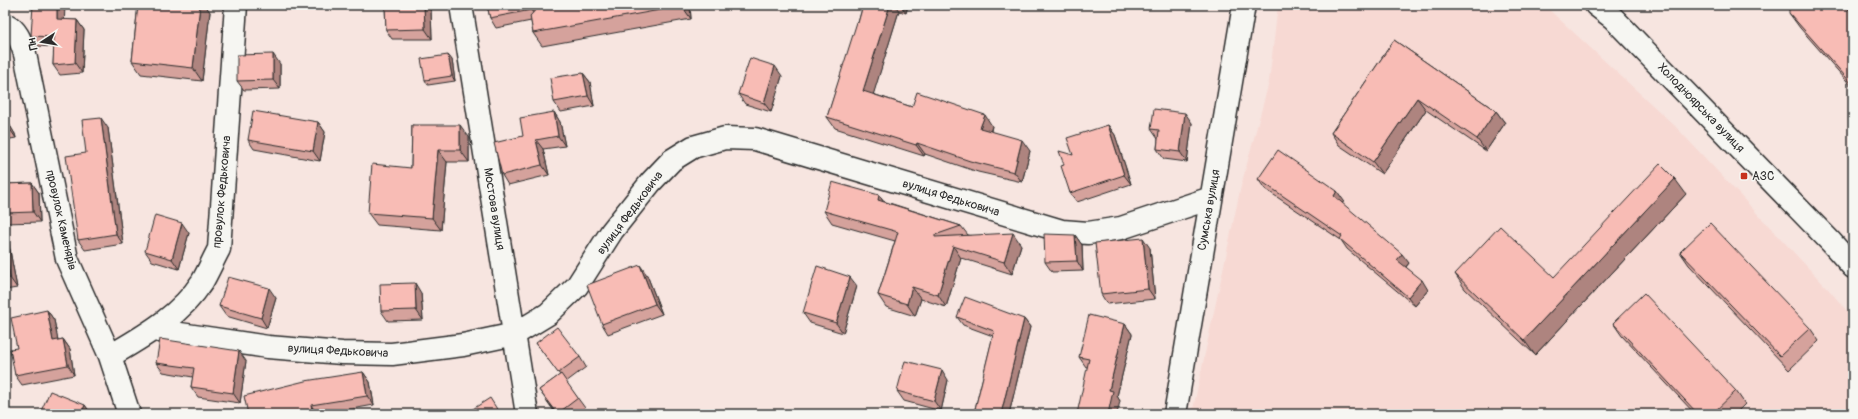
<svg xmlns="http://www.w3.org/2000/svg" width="1858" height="419" font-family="Pangolin,sans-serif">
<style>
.built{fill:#f7d9d3}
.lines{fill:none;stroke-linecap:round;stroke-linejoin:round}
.street-casing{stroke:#2b2b2b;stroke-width:25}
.secondary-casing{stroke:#2b2b2b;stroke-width:25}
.street{stroke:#f6f6f2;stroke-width:22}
.secondary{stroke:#f6f6f2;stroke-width:22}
.wall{fill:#d5a29c;stroke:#2b2b2b}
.shaded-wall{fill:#ae847f;stroke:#2b2b2b}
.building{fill:#f8bcb5;stroke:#2b2b2b}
.poi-dot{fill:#c8321e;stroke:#f6f6f2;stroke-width:1.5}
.labels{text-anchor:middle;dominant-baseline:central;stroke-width:3;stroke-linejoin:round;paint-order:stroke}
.street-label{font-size:12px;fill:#2b2b2b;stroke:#f6f6f2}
.poi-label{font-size:12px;fill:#2b2b2b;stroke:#f6f6f2;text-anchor:start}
</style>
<rect width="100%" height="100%" fill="#f7e5e0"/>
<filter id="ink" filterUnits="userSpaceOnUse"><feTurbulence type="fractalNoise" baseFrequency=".025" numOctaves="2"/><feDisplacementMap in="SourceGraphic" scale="8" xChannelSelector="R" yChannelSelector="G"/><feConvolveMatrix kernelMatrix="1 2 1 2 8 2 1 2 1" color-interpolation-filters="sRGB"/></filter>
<g filter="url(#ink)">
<!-- built -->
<path class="built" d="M1278,5h266l131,121 154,164 24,28v96h-661l49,-228 28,-104z"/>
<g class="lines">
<defs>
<path id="street" d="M461,5l66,409
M5,24c13,6 16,18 20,30l42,205 43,97 19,58
M153,330l115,17 74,6 50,1 71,-9 52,-11 33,-20 29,-28 35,-55 39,-49 21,-22 21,-13 32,-9 30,1 307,92 26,2 33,-5 90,-30
M110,356c34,-20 70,-40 92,-74 6,-10 11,-22 17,-33l17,-244
M1175,414l69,-409"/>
<path id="secondary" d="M1596,5l17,13 218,224 22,25"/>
</defs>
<!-- street casing -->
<use href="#street" class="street-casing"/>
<!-- secondary casing -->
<use href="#secondary" class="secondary-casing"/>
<!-- street -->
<use href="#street" class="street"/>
<!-- secondary -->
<use href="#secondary" class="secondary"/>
</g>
<!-- wall -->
<path class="wall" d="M138,5h67l5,7 -8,69 -61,-7 -9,-13z
M385,5h42l4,6 1,28h-40l-6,-9z
M487,5l49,5 154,-5 1,14 -149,27 -9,-13 -2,-12 -35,7 -6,-10z
M863,5h45l-2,8 -7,-2 -26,83 39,13 80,19 -1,5 39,20 -8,31 -44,-10 -53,-18 -1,2 -89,-28 -8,-11 31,-94z
M1853,5v83l-53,-60 -11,-15z
M64,20h13l7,10 -2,43 -22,2 -7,-10 1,-18 -16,-1 -7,-10z
M1394,40l102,71 9,12 -19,28 -60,-41 -44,64 -43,-29 -8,-12z
M448,55l4,5 3,21 -27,4 -3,-5z
M280,64v25l-36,1 -7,-9z
M583,73l7,9 4,24 -33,6 -7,-10z
M782,76l-11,36 -26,-8 -7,-10z
M554,112l6,10 5,24 -22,3 6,26 -41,10 -6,-10 21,-39z
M318,122l7,10 -5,29 -66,-12 -6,-9z
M5,123l4,1 6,10 1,4 -11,2z
M1192,123l-5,39 -23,-3 -7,-10 1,-10 -7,-10z
M412,125l57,12v25h-22l-6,68 -64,-5 -9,-12 43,-45z
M1108,125l7,10 16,49 -54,18 -7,-9 -6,-28 9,-10z
M108,128l15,116 -38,6 -7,-10 8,-87z
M1258,179l86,22 -2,3 67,59 -3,4 22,23 -13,16 -68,-57 -6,-9 -76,-51z
M32,183l7,10 1,29 -35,1v-39z
M1686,194l-151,161 -70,-66 -10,-15 99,3z
M879,195l4,6 78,25 7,9 53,10 -9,29 -51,-16 -15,49 -25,-8 -6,17 -29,-9 -8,-12 17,-54 -63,-18 -8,-12z
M5,224l12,64 -12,2z
M189,233l-10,36 -27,-8 -7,-10z
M1075,235l7,10 1,26 -31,1 -7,-10z
M1150,248l5,51 -48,5 -6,-10z
M1680,252l130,76 9,13 -30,29 -100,-105z
M647,275l15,39 -54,20 -6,-10z
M857,286l-14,47 -33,-10 -7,-10z
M421,293l2,27 -35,1 -7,-10z
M276,298l-9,30 -41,-12 -7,-10z
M47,310l7,10 4,20 5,-1 7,10 4,26 -52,10 -7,-10 2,-27z
M957,317l67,2 6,8 -21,87h-33l-2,-1 19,-77 -30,-11z
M1613,323l123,68 9,13 -10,10h-40l-73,-78z
M1125,324l7,10 -15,62 3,5 -33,-34h-1l-7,-10z
M536,343l44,14 6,10 -20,15 19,26 -9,6h-20l-17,-24 21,-15z
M246,361l-6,42 -42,-6 -7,-10 2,-10 -30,-5 -7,-9z
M363,372l7,10 4,23 -50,9h-76z
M948,380l-7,31 -37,-10 -7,-10z
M85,405l6,9h-48l-2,-3z"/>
<!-- shaded-wall -->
<path class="shaded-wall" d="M57,5h8l-1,24 -7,-10z
M200,5h5l5,7 -8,69 -9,-13z
M424,5h3l4,6 1,28 -7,-10z
M530,5h5l3,15 -7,-10z
M682,5h8l1,14 -9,-13z
M890,5h5l4,6 -28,91 -8,-11z
M900,5h8l-2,8z
M77,20l7,10 -2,43 -7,-10z
M273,54l7,10v25l-7,-9z
M448,55l4,5 3,21 -3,-5z
M775,66l7,10 -11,36 -7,-9z
M583,73l7,9 4,24 -6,-10z
M1417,98l9,12 -44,64 -9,-12z
M1496,111l9,12 -19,28 -9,-12z
M554,112l6,10 5,24 -7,-10z
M1185,113l7,10 -5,39 -7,-10z
M985,115l7,11 -4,13 -8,-11z
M101,118l7,10 15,116 -7,-10z
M318,122l7,10 -5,29 -7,-10z
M9,124l6,10 1,4 -7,-10z
M460,125l9,12v25l-9,-12z
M1108,125l7,10 16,49 -7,-9z
M536,140l7,9 6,26 -7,-10z
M1022,140l8,11 -8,31 -8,-10z
M917,143l8,11 -1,2 -8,-11z
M438,150l9,12 -6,68 -9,-12z
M1675,179l11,15 -151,161 -11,-15z
M32,183l7,10 1,29 -7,-10z
M1337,191l7,10 -4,5 -6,-10z
M879,195l8,12 -9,-7z
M182,223l7,10 -10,36 -7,-10z
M5,224l12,64 -7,-10 -5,-28z
M1013,233l8,12 -9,29 -8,-12z
M1075,235l7,10 1,26 -6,-10z
M1143,238l7,10 5,51 -7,-10z
M953,246l8,12 -15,49 -8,-12z
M1402,254l7,9 -5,6 -7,-9z
M640,265l7,10 15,39 -7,-10z
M850,277l7,9 -14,47 -7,-10z
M1422,280l6,10 -13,16 -7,-9z
M415,283l6,10 2,27 -7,-10z
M912,287l9,12 -6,17 -8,-12z
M269,288l7,10 -9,30 -6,-10z
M47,310l7,10 6,31 -7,-10z
M1024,319l6,8 -21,87h-8z
M1125,324l7,10 -15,62 3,5 -3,13h-9l1,-24z
M63,339l7,10 4,26 -6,-10z
M239,351l7,10 -6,42 -7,-10z
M942,370l6,10 -7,31 -7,-10z
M363,372l7,10 4,23 -7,-9z
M85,405l6,9h-10z
M311,405l6,9h-4z"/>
<!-- building -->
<path class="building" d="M33,5h24v14l20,1 -2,43 -22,2 1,-28 -23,-1z
M138,5h62l-7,63 -61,-7z
M385,5h39l1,24 -39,1z
M487,5h43l1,5 -41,8z
M540,5h142v1l-149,27 -3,-17z
M863,5h27l-27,86 49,16 5,-15 68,23 -5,13 42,12 -8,32 -44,-11 -53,-18 -1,2 -89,-28 30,-95 1,1z
M1789,5h64v4h-5l5,5v71l-64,-72z
M1394,40l102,71 -19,28 -60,-41 -44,64 -42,-29z
M273,54v26l-36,1v-26z
M448,55l4,21 -27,4 -4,-21z
M750,58l25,8 -11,37 -26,-9z
M583,73l5,23 -34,6 -4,-24z
M1154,109l31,4 -5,39 -23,-3 2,-19 -8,-1z
M253,111l65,11 -5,29 -65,-11z
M554,112l4,24 -22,4 6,25 -40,10 -8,-32 29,-7 -3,-18z
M101,118l15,116 -38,6 -12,-84 20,-3 -4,-33z
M5,123l4,1v4l-4,1z
M412,125h48v25h-22l-6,68 -64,-5 4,-49 39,4z
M1108,125l16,50 -54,18 -9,-27 3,-1 -5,-14 14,4 -6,-17z
M1278,150l59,41 -3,5 68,58 -5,6 25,20 -14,17 -68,-58 2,-3 -84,-57z
M1660,164l15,15 -151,161 -69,-66 45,-48 54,51z
M832,182l47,13 -1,5 83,26 -26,9v2l78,-4 -9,29 -51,-16 -15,49 -26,-8 -5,17 -29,-9 20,-63 -74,-21z
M32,183l1,29 -28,1v-29z
M155,215l27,8 -10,36 -27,-8z
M1710,223l100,105 -30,28 -100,-104z
M1044,234l31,1 2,26 -32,1z
M1143,238l5,51 -47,5 -6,-51z
M5,250l5,28 -5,1z
M640,265l15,39 -53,20 -15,-39z
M817,266l33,11 -14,46 -33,-10z
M228,277l41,11 -8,30 -42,-12z
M415,283l1,27 -35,1 -1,-27z
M1644,293l92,98 -24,23h-14l-85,-91z
M965,297l59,22 -23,95h-20l-7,-1 20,-82 -37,-14z
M47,310l6,31 10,-2 5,26 -53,10 -5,-26 7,-1 -6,-30z
M1089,315l36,9 -16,66 4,1 -5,23h-31l12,-55 -10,-2z
M557,327l23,30 -22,16 -22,-30z
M160,339l79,12 -6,42 -42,-6 3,-19 -38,-5z
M905,361l37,9 -8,31 -37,-10z
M363,372l4,24 -56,9 2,9h-65l-4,-18 61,-15z
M561,374l17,24 -21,16 -18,-24z
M50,391l35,14 -4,9h-32l-8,-3z
M490,398l10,16h-35z"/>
</g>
<!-- markers -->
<rect class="poi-dot" x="1740" y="172" width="8" height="8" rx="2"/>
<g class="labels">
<!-- street labels -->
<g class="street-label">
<text transform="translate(1701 108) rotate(46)">Холодноярська вулиця</text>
<text transform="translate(222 192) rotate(-85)">провулок Федьковича</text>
<text transform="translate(951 198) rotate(17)">вулиця Федьковича</text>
<text transform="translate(494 209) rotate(81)">Мостова вулиця</text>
<text transform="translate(1209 210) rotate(-80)">Сумська вулиця</text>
<text transform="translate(630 213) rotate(-53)">вулиця Федьковича</text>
<text transform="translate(61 220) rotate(77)">провулок Каменярів</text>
<text transform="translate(338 351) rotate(3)">вулиця Федьковича</text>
</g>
<!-- poi labels -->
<g class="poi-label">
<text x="1752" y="176">АЗС</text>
</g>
</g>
<!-- margin -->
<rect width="1858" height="419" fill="none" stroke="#f6f6f2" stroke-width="20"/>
<rect x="10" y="10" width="1838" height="399" fill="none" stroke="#2b2b2b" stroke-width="1.5" filter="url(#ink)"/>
<!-- north arrow -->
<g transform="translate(42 42) rotate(258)" stroke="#f6f6f2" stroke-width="3" paint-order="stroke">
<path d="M0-3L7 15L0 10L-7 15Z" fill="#2b2b2b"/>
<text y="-6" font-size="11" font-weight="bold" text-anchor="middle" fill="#2b2b2b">Пн</text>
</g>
</svg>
